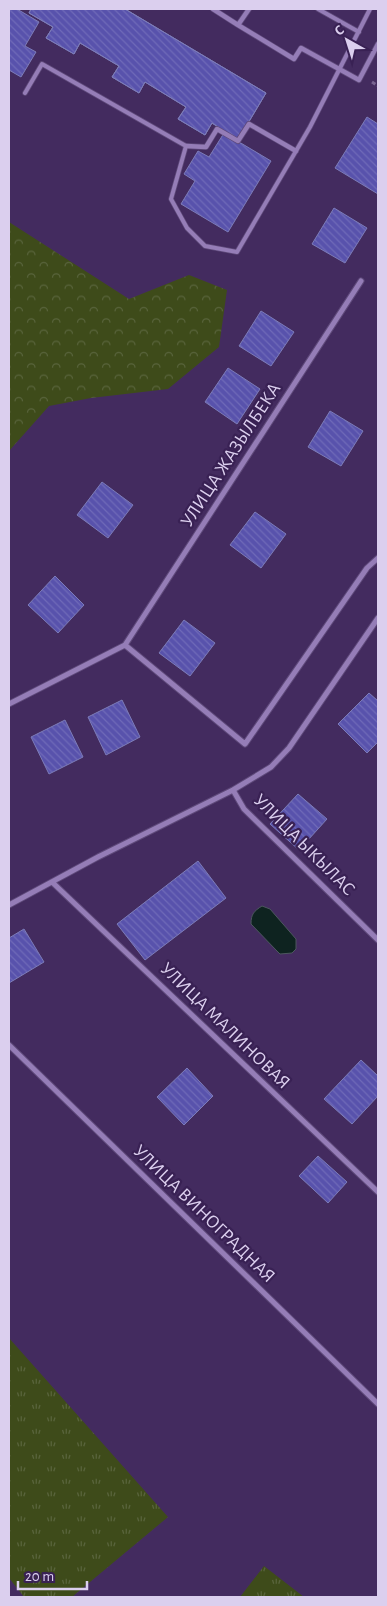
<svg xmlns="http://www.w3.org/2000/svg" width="387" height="1606" font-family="'Alegreya Sans',sans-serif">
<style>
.grass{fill:url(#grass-tufts)}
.forest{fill:url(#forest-crowns)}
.water{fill:#0e2320;stroke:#4c575e}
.building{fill:url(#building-back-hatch);stroke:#7c7cb8}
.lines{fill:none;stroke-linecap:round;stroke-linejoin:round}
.service-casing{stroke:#5e4979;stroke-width:5.5}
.pedestrian-casing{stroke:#5e4979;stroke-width:6}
.minor-casing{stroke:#5e4979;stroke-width:7}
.path{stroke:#786491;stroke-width:3;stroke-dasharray:4 2.5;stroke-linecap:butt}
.service{stroke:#957db7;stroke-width:4}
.pedestrian{stroke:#957db7;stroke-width:4.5}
.minor{stroke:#957db7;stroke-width:5}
.labels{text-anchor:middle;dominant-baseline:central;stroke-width:4.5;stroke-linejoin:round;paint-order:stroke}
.street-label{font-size:19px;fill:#dbcfee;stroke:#392154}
</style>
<defs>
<pattern id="grass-tufts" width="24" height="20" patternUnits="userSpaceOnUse" patternTransform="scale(1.25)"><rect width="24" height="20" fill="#3e4b1a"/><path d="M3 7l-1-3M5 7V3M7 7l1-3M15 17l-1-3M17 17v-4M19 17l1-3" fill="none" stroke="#59643c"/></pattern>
<pattern id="forest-crowns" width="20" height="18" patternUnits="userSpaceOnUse" patternTransform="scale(1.25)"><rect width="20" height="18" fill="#3e4b1a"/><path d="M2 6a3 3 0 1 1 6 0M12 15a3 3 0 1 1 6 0" fill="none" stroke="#59643c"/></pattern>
<pattern id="building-back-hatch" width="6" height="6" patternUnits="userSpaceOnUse" patternTransform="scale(1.25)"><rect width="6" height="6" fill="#5852ac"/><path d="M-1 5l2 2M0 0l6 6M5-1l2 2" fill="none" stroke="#6f6ab8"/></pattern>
</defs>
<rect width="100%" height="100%" fill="#432b5f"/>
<!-- grass -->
<path class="grass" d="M9,1338l159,179 -96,80h-48l-15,-19z
M264,1566l40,31h-64z"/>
<!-- forest -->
<path class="forest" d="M9,222l120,77 60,-24 38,15 -8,57 -51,42 -77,9 -42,8 -40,45z"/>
<!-- water -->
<path class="water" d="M262,906l8,3 26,30v10l-4,4 -12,1 -4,-4 -25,-26c0,-10 3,-13 11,-18z"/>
<!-- building -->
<path class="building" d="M9,9h8l22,13 -14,24 11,6 -15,25 -12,-7z
M31,9h94l141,84 -28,47 -26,-17 -7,12 -27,-16 8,-12 -41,-25 -6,11 -27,-16 7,-11 -39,-23 -6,11 -28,-16 7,-11 -24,-14z
M31,9h94l141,84 -28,47 -26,-17 -7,12 -27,-16 8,-12 -41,-25 -6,11 -27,-16 7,-11 -39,-23 -6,11 -28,-16 7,-11 -24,-14z
M367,117l11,7v70l-43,-26z
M224,133l47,28 -43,71 -47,-28 14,-23 -11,-7 14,-23 11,6z
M334,208l33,20 -22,35 -33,-19z
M261,311l33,21 -23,34 -32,-20z
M228,368l32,21 -23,35 -32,-22z
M330,411l33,20 -22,35 -33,-19z
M102,482l31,23 -25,33 -31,-23z
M255,512l31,22 -25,34 -31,-23z
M55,576l29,29 -26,28 -30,-28z
M184,620l31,23 -25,33 -31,-23z
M369,693l9,8v41l-11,11 -29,-29z
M122,700l18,37 -34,18 -18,-38z
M65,720l18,37 -34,17 -18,-37z
M298,794l29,25 -28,31 -29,-26z
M198,861l28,37 -81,62 -28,-36z
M24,929l20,33 -35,21v-45z
M361,1060l17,16v20l-26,28 -28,-25z
M187,1068l26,28 -29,29 -27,-28z
M318,1156l29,26 -19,21 -29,-27z"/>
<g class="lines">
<defs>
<path id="service" d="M318,9l41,23
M25,93l17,-29 144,82 -15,53 16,29 18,18 32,6 73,-125 60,-118"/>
<path id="pedestrian" d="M213,9l25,16 11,-16
M238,25l56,34 7,-11 58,32 19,-36
M186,146l20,1 11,-18 21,12 11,-17 47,27"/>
<path id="minor" d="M125,645l120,99 122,-176 11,-10
M9,704l116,-59 236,-364
M233,790l11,19 134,131
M52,882l326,310
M9,905l89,-48 135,-67 38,-23 18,-19 89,-130
M9,1045l369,359"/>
</defs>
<!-- service casing -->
<use href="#service" class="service-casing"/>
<!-- pedestrian casing -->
<use href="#pedestrian" class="pedestrian-casing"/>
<!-- minor casing -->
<use href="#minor" class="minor-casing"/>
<!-- path -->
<path class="path" d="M372,82l6,4"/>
<!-- service -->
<use href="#service" class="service"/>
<!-- pedestrian -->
<use href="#pedestrian" class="pedestrian"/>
<!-- minor -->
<use href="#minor" class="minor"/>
</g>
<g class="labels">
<!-- street labels -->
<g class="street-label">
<text transform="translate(231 455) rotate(-57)">УЛИЦА ЖАЗЫЛБЕКА</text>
<text transform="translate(304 845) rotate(45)">УЛИЦА ЫКЫЛАС</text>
<text transform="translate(225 1026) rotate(44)">УЛИЦА МАЛИНОВАЯ</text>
<text transform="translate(204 1214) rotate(44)">УЛИЦА ВИНОГРАДНАЯ</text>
</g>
</g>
<!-- border -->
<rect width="387" height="1606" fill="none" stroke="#dbcfee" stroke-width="20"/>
<!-- north arrow -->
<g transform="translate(347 40) rotate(321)" stroke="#392154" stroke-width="4" paint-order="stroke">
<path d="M0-4L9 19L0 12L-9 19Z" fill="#dbcfee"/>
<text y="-8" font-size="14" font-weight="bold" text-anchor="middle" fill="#dbcfee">С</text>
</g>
<!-- scale -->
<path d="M18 1581v8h69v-8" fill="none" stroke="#dbcfee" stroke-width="2.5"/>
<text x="25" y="1581" font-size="15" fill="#dbcfee" stroke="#392154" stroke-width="4" paint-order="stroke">20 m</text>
</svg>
